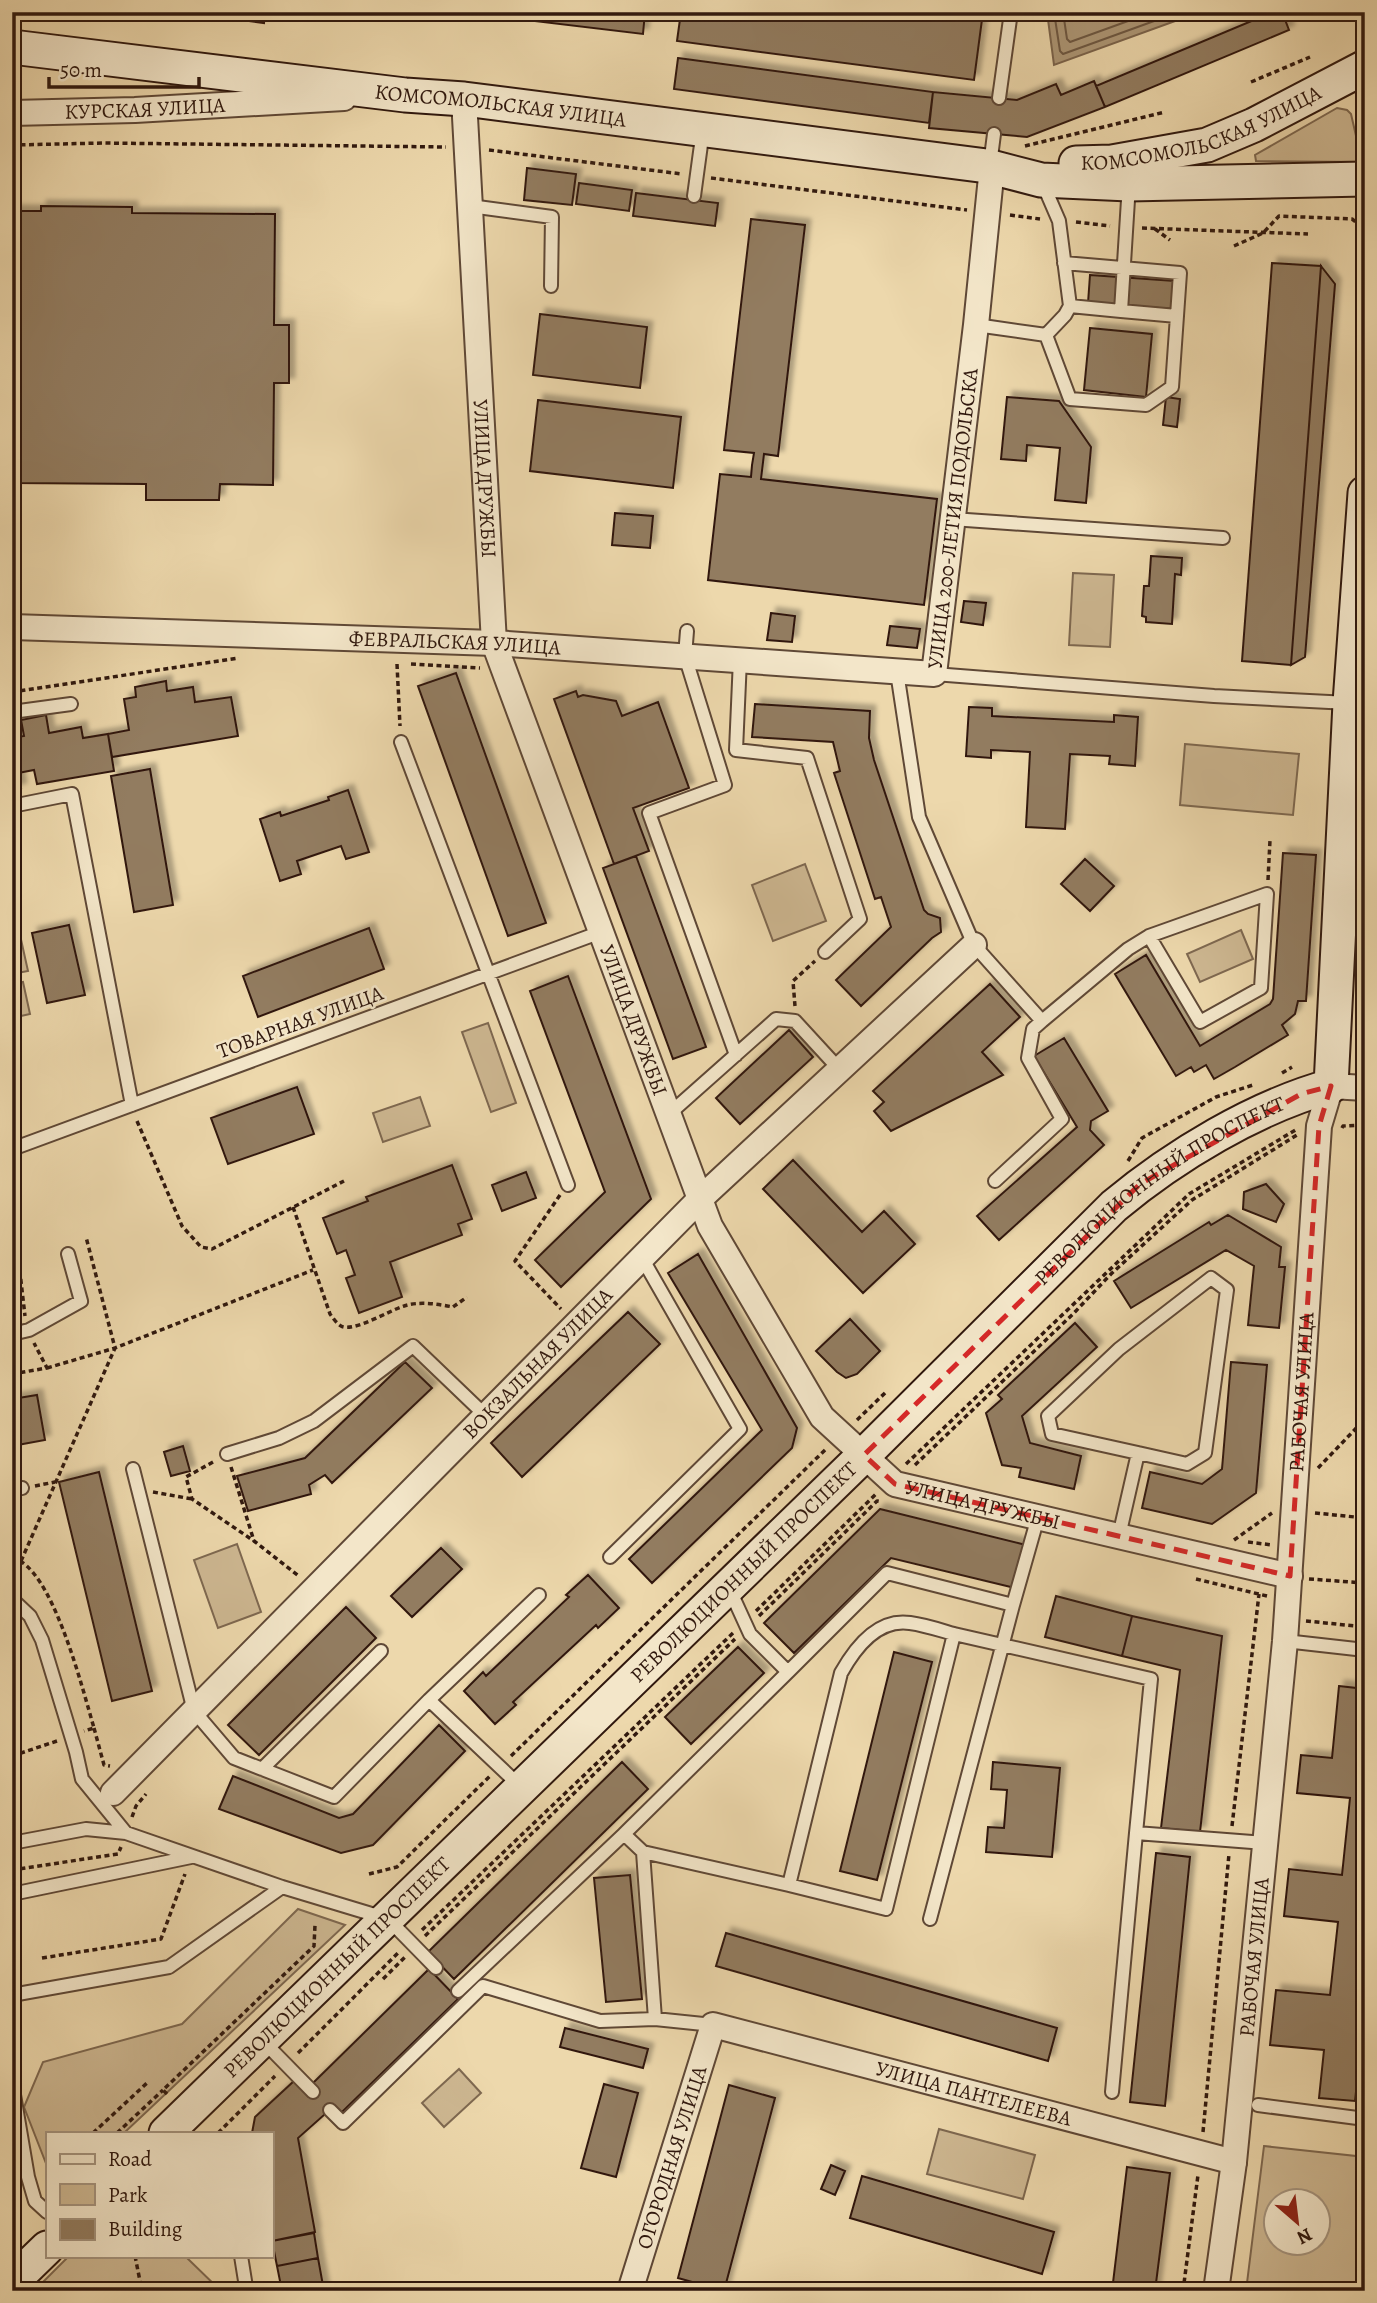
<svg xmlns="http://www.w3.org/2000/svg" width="1377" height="2303" font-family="Alegreya,serif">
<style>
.green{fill:#cdb791;stroke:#7e6850;stroke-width:2;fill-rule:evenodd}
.water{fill:#ad9776;stroke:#7b644c;stroke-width:2}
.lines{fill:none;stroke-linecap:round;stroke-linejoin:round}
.shore{stroke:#6e5842;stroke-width:2}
.building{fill:#927c60;stroke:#30180e;stroke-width:2;filter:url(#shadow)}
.lane-casing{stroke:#5f4836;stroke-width:16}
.street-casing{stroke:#5f4836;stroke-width:28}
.secondary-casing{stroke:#30180e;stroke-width:37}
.path{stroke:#30180e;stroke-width:3.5;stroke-dasharray:5 3.5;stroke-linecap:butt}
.lane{stroke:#f3e6c9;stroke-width:12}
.street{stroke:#f3e6c9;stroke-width:24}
.secondary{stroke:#f3e6c9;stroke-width:33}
.marked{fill:none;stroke:#d62828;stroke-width:5;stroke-dasharray:14 9;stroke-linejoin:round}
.labels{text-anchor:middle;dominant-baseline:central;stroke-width:5;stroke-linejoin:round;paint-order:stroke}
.street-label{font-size:21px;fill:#30180e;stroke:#f3e6c9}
</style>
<defs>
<filter id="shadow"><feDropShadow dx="5.5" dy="-5.5" stdDeviation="2" flood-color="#0004"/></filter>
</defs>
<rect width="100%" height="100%" fill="#edd8ac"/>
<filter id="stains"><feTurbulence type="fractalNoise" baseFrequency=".00286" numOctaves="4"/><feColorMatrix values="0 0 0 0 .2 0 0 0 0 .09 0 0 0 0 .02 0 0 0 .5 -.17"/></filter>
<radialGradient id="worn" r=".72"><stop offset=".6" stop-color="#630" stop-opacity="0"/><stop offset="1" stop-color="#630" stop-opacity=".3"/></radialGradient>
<!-- green -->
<path class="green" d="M1337,108l10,2 4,4 11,48 -106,-1 -1,-6z
M1073,573l41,2 -4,72 -41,-2z
M1185,744l114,10 -6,61 -113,-10z
M805,864l21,57 -53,20 -21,-56z
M1241,930l12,29 -53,23 -13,-28z
M20,935l8,36 -16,3v-37z
M23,982l7,32 -18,4v-34z
M488,1023l28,80 -25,9 -29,-80z
M420,1097l10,29 -47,16 -10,-29z
M237,1544l24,68 -43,16 -24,-68z
M298,1909l47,16 -221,208h-77v33l-23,-59 19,-45 139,-38z
M459,2069l22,24 -37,34 -22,-24z
M939,2129l96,26 -12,44 -96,-25z
M1264,2146l101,11v98l-4,36h-115zM1276,2202h42v42h-42z
M69,2256h116l36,35h-187z"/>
<!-- water -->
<path class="water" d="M1047,12h153l-146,53z"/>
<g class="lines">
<!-- shore -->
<path class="shore" d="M1054,12l6,39 3,3 116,-42
M1063,12l4,27 3,3 83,-30"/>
</g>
<!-- building -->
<path class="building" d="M220,12h45l-1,11 -45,-6z
M460,12h185l-2,22z
M681,12h302l-9,68 -297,-39z
M1273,12h9l7,18 -184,77 -9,-21z
M678,58l255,34 -4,31 -255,-34z
M1094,81l11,26 -78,30 -98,-9 4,-36 84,8 39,-16 5,11z
M527,168l49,6 -4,31 -48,-5z
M579,183l53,7 -3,21 -53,-7z
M636,193l82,10 -3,23 -82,-10z
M41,206l91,1v6l143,1 -1,111h15v58h-15l-1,102 -53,-1 -1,16h-73v-16l-134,-1v-272h29z
M751,219l54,6 -27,231 -14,-2 -3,25 176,20 -13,106 -216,-25 12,-106 31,3 1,-12 2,-12 -30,-3z
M1272,263l49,3 -30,399 -49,-4z
M1321,266l14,18 -30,373 -14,8z
M1090,275l85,6 -2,28 -85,-6z
M540,314l107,13 -7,61 -107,-13z
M1090,328l62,6 -6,63 -62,-7z
M1007,397l52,4 32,46 -5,56 -31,-3 5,-52 -33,-3 -1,16 -25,-2z
M1166,397l14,2 -3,28 -14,-2z
M538,400l143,17 -8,71 -143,-17z
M538,400l143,17 -8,71 -143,-17z
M615,513l38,3 -3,32 -38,-3z
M1151,556l31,2 -1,17 -6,-1 -3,50 -26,-2v-5l-4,-1 2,-30h5z
M964,601l22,2 -3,22 -22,-3z
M771,613l24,3 -3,26 -25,-2z
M890,626l30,3 -3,19 -30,-3z
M456,673l90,250 -38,13 -90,-250z
M166,681l1,10 26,-4 2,15 36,-5 7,39 -126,21 -4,-23 21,-4 -5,-31 12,-2 -1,-10z
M576,691l2,6 5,-2 33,6 6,15 36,-14 31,86 -56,20 16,43 -35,13 -60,-165z
M755,704l115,7 -1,27 5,22 50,150 4,4 12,4 1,14 -9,6 -71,68 -25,-26 55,-53 -10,-30 -6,2 -41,-126 6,-2 -7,-29 -81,-5z
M969,707l23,1v8l122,6v-7l24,2 -3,49 -26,-2 1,-8 -40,-2 -5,75 -39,-2 4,-75 -39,-2v8l-25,-2z
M46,715l3,18 32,-6 2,11 25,-4 6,37 -77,13 -3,-14 -16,3 3,15 -9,2v-52l12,-2 -3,-16z
M150,769l23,136 -39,7 -23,-136z
M348,790l21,62 -23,7 -5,-13 -44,15 4,13 -21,7 -20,-62 20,-7 1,4 48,-16 -1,-3z
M1283,853l33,2 -10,146h-8l-3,13 -13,11 6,10 -53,32 -21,12 -8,-14 -12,7 -3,-5 -15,9 -61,-102 31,-19 54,91 70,-42 3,-5z
M636,856l70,191 -33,12 -70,-191z
M1085,859l29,27 -24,25 -29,-27z
M69,925l16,70 -38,8 -15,-70z
M369,928l15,41 -126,48 -15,-41z
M568,976l83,223 -90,88 -26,-27 70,-68 -75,-201z
M990,984l30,33 -38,35 21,23 -112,56 -17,-20 10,-9 -11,-11z
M789,1030l24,27 -73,67 -24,-26z
M1064,1038l44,73 -17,10 -1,9 14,15 -105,95 -22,-24 100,-89 -43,-71z
M297,1087l17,47 -86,30 -17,-46z
M793,1160l69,72 22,-21 31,33 -52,49 -100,-104z
M452,1165l20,54 -14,5 4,11 -72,27 12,35 -43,16 -13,-35 9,-3 -9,-25 -9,4 -14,-36 45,-17 -2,-4z
M526,1172l10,26 -34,13 -10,-26z
M1266,1184l18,20 -8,18 -33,-13 1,-17z
M1228,1215l53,32 -2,20h6l-6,61 -31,-3 6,-59 -28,-16 -95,58 -17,-27 95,-59 2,3z
M698,1254l99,174 -5,20 -140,135 -23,-24 133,-129 -94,-157z
M628,1312l32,32 -138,133 -31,-34z
M850,1319l30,32 -23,23 -11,4 -9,-6 -21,-21z
M1075,1323l22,24 -75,69 8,27 51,13 -7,33 -55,-12 2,-9 -19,-3 -16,-52 16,-14 -4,-4z
M405,1362l27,26 -100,95 -7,-8 -16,10 2,9 -63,17 -11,-35 68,-18z
M1231,1362l36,3 -11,128 -44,31 -70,-16 8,-36 52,12 20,-15z
M37,1395l8,45 -33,6v-47z
M183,1446l7,25 -19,5 -7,-24z
M99,1472l53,219 -40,10 -53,-219z
M880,1509l146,36 -11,43 -124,-30 -97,95 -30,-30z
M441,1548l21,21 -50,48 -21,-21z
M588,1575l31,33 -21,20 -2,-3 -83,77 3,3 -21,19 -31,-33 19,-19 3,4 83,-79 -3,-2z
M1056,1596l76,20 -10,40 -77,-19z
M346,1607l30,31 -117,117 -31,-30z
M1132,1616l90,20 -22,196 -39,-4 19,-158 -58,-14z
M738,1647l26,26 -73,71 -26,-27z
M894,1652l38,10 -55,218 -37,-9z
M1339,1686l26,3v318l-10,94 -36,-3 5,-48 -54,-5 6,-55 54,5 8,-73 -54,-6 5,-47 53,6 8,-77 -53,-5 4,-38 31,3z
M439,1725l26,26 -92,94 -32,8 -122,-44 14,-33 106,42 14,-4z
M622,1762l26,27 -194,190 -26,-27z
M993,1762l67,6 -8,89 -66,-5 2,-25 16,1 3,-38 -16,-1z
M1156,1853l34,4 -25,249 -35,-4z
M630,1875l12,124 -36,3 -12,-124z
M726,1933l331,95 -9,33 -332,-95z
M429,1969l29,30 -117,114 -7,-7 -36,32 17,94 -43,9 -1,-108h-19l3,-16 39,-36 14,15 9,-8 -5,-4z
M565,2028l83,21 -5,19 -83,-21z
M604,2084l34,9 -22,84 -35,-9z
M729,2085l46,13 -51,193 -46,-13z
M831,2165l14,6 -10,24 -14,-6z
M1127,2167l43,6 -15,118h-43z
M862,2176l192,56 -12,42 -192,-56z
M314,2233l4,25 -41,8 -5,-25z
M318,2258l6,33h-42l-5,-25z"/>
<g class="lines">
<defs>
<path id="lane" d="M999,98l12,-86
M990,165l4,-31
M1043,184l16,37 11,85 -5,9 -19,20
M694,196l9,-66
M470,206l82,11 -1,69
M1070,306l51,5 8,-127
M1121,311l56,5
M976,325l70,10
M1046,335l24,64 76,6 26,-18 8,-114 -116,-10
M952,519l271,19
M687,631l-2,25 40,129 -76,28 87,242
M740,659l-4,91 71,8 53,161 -35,33
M897,672l22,145 55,128 68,76 86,-72 21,-13 118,-42 -6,94 -61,34 -51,-86
M934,674l280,22 135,7
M12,712l59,-8
M401,742l167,443
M12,806l60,-12 60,311
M668,1115l108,-96 19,2 45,49
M12,1149l589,-217
M995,1181l67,-62 -34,-61 5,-29 9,-8
M12,1334l17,-4 52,-29 -13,-47
M227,1454l52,-16 35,-17 99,-75 73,70
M133,1469l61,242 40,47 100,39 95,-97 110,-105
M12,1490l10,-2
M1119,1536l19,-83 -86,-19 -4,-18 71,-67 92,-71 16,12 -22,163 -18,11 -49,-11
M610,1557l130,-128 -98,-171
M729,1588l21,46 38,38 -164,162 19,18 146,33 52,-212c14,-25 36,-55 69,-50 15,2 30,7 44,11l-68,275 -97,-24
M12,1599l18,17 12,24 34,112 6,27 44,54
M954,1634l197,45 -15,154 129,10
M1285,1641l80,9
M788,1672l99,-99 126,32 25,-88
M429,1700l91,86
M262,1769l119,-118
M12,1843l74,-14 40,4 156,54 106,32 48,49
M643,1852l12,167
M12,1894l179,-37
M930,1919l83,-314
M458,1991l166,-157
M12,1995l157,-28 113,-80
M262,2040l51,52
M12,2083l16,94 7,24 12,11
M1112,2092l24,-259
M1258,2105l107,14
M330,2110l13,13 140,-137 117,35 55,-2 58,6
M241,2256l5,31 3,4"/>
<g id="street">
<path id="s1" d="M464,99l30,544 216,583 112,191 73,67 395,92"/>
<path id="s2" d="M12,113l123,-3 209,-12"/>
<path id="s3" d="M12,627l482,16 440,31 42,-349 16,-158"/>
<path id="s4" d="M113,1793l587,-594 274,-254"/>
<path id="s5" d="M630,2291l83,-266 521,137"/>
<path id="s6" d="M1216,2291l18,-129 51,-521 34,-515 12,-40 34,2"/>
</g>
<g id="secondary">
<path id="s7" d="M12,47l393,48 59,4 523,67 54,14 88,4 236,-5"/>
<path id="s8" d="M1076,163l36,-1 95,-17 47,-20 111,-58"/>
<path id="s9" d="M166,2133l698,-678 250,-249c60,-50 141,-99 217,-120l19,-383 15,-210"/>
<path d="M12,2282l35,-34"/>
</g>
</defs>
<!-- lane casing -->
<use href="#lane" class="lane-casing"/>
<!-- street casing -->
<use href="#street" class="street-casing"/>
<!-- secondary casing -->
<use href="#secondary" class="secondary-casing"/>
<!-- path -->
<path class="path" d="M1251,82l59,-25
M12,145l91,-2 343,4
M1025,146l140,-34
M489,150l193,24
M711,178l256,32
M1010,215l30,4
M1076,222l34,4
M1142,228l166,6
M1155,229l15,11
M1234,246l29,-13 16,-17 73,3 13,10
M1360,469l5,-61
M397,664l3,62
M411,664l69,4
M12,692l227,-34
M1268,880l2,-40
M795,1006l-2,-25 22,-20
M1282,1073l10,-6
M137,1121l45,105 19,21 11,2 132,-68
M1342,1128l1,-2 22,-1
M1128,1161l14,-23 74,-41 37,-12
M560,1195l-45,66 46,48
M12,1203l13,113
M293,1207l37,107c3,4 7,10 11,12 12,7 49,-16 63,-20 15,-5 34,-2 49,1l14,-10
M47,1368l68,-20 198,-78
M12,1374l35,-6 -13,-25
M857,1420l30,-29
M213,1462l-27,15 6,22 62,42
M906,1464l283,-270 108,-65
M915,1465l158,-151 38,-40 81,-74 105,-65
M231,1467l23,74 46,36
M1318,1468l47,-49
M35,1486l20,-4
M153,1492l39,7
M1315,1513l50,5
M1234,1540l38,-27
M1248,1542l24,3
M12,1558c40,7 71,133 82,170l-10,3
M21,1561l94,-213 -29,-111
M1196,1579l71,17
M1309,1579l56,4
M756,1611l120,-117
M759,1616l118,-115 5,1
M1306,1621l59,6
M94,1728l10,37 6,1
M12,1756l45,-15
M511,1756l315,-307
M132,1817l4,-11 10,-12
M1232,1826l27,-232
M12,1870l106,-16 3,-7
M369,1874l28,-7 93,-91
M422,1930l311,-297
M425,1936l310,-297
M42,1958l119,-19 24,-65
M383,1979l22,-22
M298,2053l101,-101
M167,2094l-4,-4 151,-144 1,-21
M1203,2132l26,-278
M93,2133l54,-50
M117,2133l46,-43
M218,2133l57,-57
M135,2256l7,35
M1183,2291l15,-116"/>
<!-- lane -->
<use href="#lane" class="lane"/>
<!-- street -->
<use href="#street" class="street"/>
<!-- secondary -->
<use href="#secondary" class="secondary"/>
</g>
<!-- marked area -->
<path class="marked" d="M1331,1086l-12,40 -29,450 -395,-92 -31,-29 276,-271 161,-90z"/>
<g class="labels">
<!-- street labels -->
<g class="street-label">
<text stroke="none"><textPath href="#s7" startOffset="492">КОМСОМОЛЬСКАЯ УЛИЦА</textPath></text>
<text stroke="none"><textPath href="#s2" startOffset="133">КУРСКАЯ УЛИЦА</textPath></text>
<text stroke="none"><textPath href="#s8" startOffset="131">КОМСОМОЛЬСКАЯ УЛИЦА</textPath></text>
<text stroke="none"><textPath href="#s1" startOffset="380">УЛИЦА ДРУЖБЫ</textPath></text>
<text stroke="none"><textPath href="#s3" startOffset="1080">УЛИЦА 200-ЛЕТИЯ ПОДОЛЬСКА</textPath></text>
<text stroke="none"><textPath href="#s3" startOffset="443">ФЕВРАЛЬСКАЯ УЛИЦА</textPath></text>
<text stroke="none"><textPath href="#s1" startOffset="947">УЛИЦА ДРУЖБЫ</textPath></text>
<text transform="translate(300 1022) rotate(-20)">ТОВАРНАЯ УЛИЦА</text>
<text stroke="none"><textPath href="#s9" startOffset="1372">РЕВОЛЮЦИОННЫЙ ПРОСПЕКТ</textPath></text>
<text stroke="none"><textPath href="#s4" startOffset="604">ВОКЗАЛЬНАЯ УЛИЦА</textPath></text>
<text stroke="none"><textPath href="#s6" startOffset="903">РАБОЧАЯ УЛИЦА</textPath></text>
<text stroke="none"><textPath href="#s1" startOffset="1577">УЛИЦА ДРУЖБЫ</textPath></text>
<text stroke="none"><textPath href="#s9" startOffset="805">РЕВОЛЮЦИОННЫЙ ПРОСПЕКТ</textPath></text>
<text stroke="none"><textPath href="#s6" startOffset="336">РАБОЧАЯ УЛИЦА</textPath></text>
<text stroke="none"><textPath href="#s9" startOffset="238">РЕВОЛЮЦИОННЫЙ ПРОСПЕКТ</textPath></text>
<text stroke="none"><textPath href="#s5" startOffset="548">УЛИЦА ПАНТЕЛЕЕВА</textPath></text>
<text stroke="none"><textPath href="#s5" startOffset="140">ОГОРОДНАЯ УЛИЦА</textPath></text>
</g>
</g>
<!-- margin -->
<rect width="1377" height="2303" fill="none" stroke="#edd8ac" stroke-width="42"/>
<rect x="14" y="14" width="1349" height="2275" fill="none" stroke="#30180e" stroke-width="3.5"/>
<rect x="21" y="21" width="1335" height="2261" fill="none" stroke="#30180e" stroke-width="2"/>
<!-- legend -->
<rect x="46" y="2132" width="228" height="126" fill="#f3e6c9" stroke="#a5947e" stroke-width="2"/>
<rect x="60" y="2154" width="35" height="10" fill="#f3e6c9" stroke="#a5947e" stroke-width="2"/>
<text x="108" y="2166" font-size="21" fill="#30180e">Road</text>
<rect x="60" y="2184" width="35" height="21" fill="#cdb791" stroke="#a5947e" stroke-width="2"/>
<text x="108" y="2202" font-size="21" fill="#30180e">Park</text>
<rect x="60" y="2219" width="35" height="21" fill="#927c60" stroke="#a5947e" stroke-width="2"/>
<text x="108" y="2236" font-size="21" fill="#30180e">Building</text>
<!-- north arrow -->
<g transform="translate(1297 2222) rotate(152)"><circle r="33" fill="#f3e6c9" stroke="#a5947e" stroke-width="2"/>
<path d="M0-5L12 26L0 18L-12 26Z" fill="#8f2418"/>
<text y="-10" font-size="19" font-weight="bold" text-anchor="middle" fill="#30180e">N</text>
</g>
<!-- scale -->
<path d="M49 77v10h150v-10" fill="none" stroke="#30180e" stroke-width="3.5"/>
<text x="60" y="77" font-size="21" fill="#30180e" stroke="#f3e6c9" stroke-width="5" paint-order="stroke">50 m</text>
<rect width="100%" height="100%" filter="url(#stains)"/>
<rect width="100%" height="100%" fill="url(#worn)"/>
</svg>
